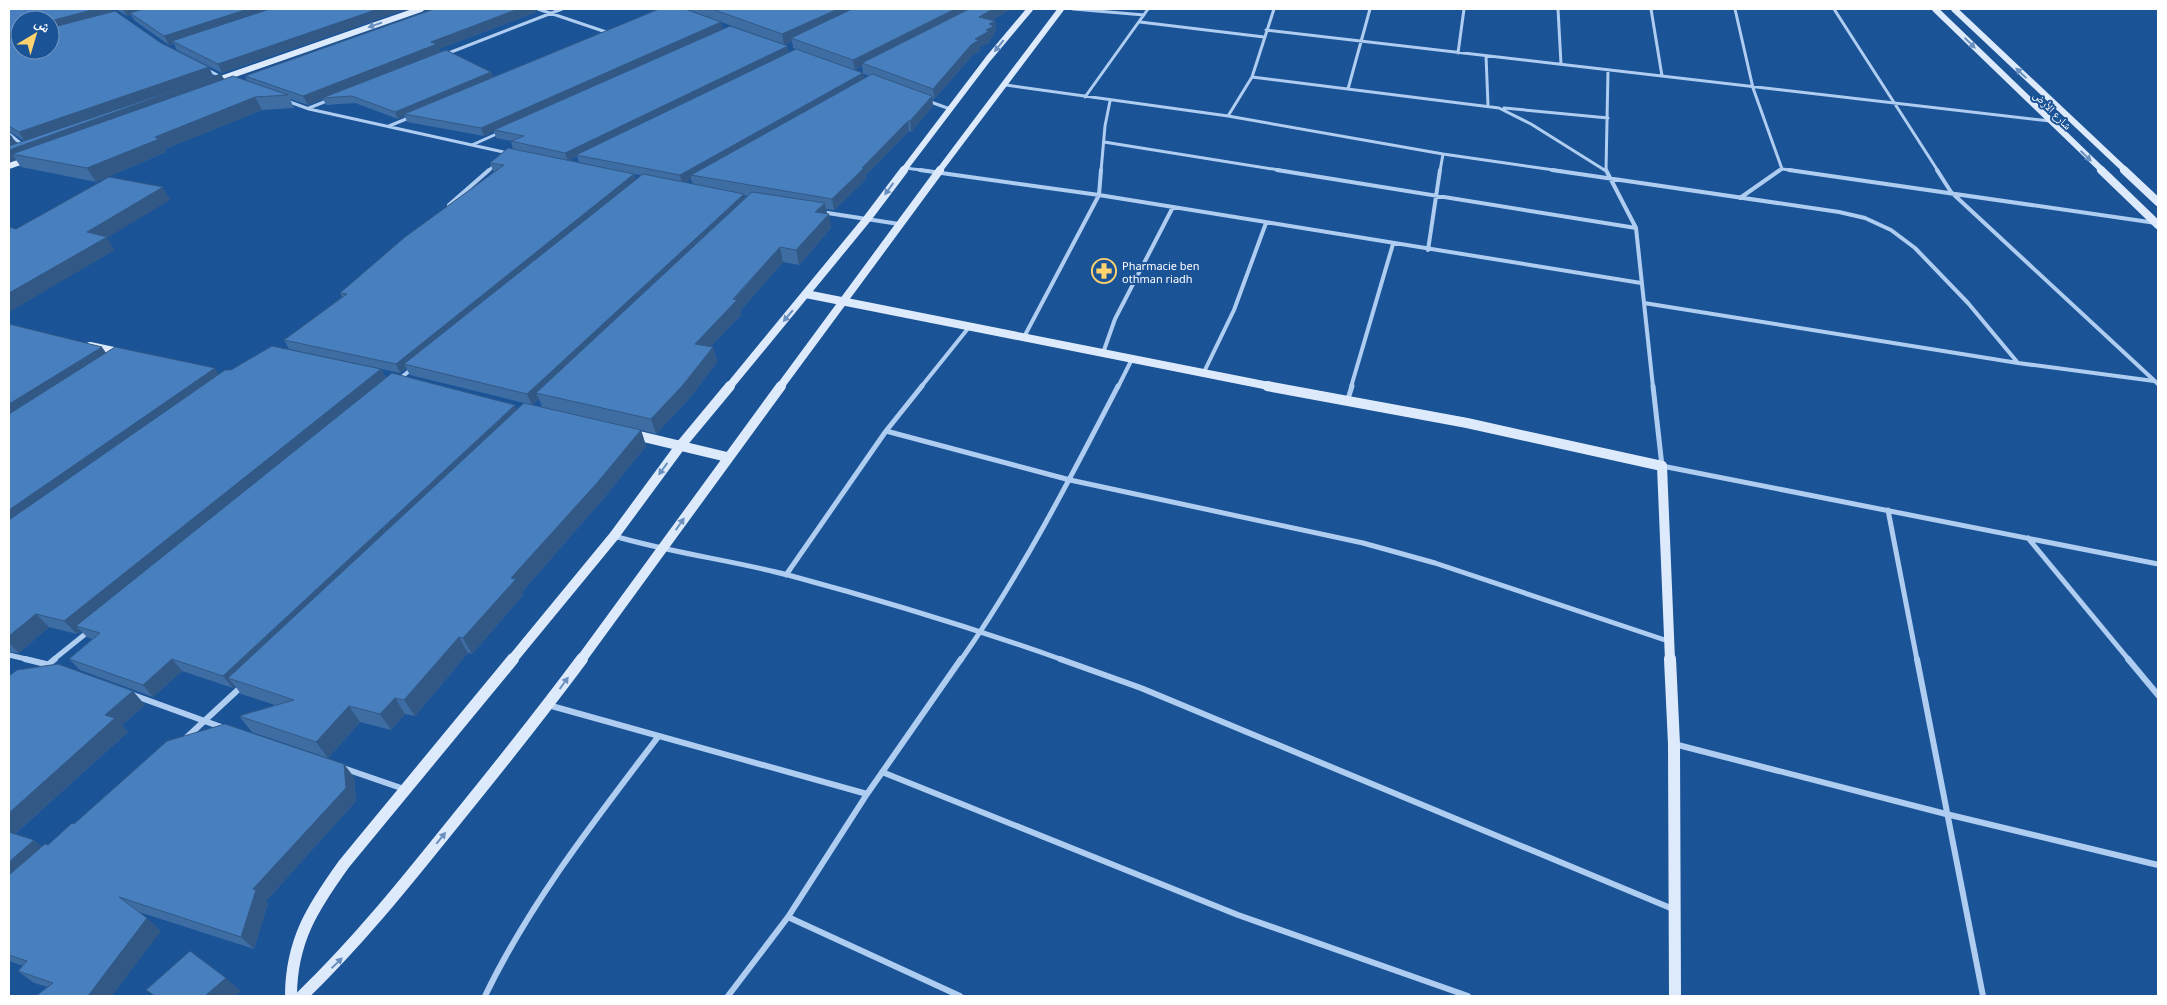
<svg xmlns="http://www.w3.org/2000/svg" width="2167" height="1005" font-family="'Noto Sans','Noto Naskh Arabic',sans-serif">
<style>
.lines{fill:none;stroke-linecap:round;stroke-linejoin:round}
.street-far3{stroke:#afcdf0;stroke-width:3}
.street-far2{stroke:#afcdf0;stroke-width:4}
.street-far1{stroke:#afcdf0;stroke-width:5}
.street{stroke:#afcdf0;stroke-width:6}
.secondary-far3{stroke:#ddeafb;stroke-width:6}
.secondary-far2{stroke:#ddeafb;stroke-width:8}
.secondary-far1{stroke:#ddeafb;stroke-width:10}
.secondary{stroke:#ddeafb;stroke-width:12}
.wall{fill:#3e6da4;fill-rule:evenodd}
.shaded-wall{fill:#325986}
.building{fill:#487fbf;stroke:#325986}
.oneway{fill:#698fbf}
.labels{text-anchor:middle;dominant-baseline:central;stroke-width:4;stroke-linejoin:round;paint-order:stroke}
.far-street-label{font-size:11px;fill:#fff;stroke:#1b5397}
.far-poi-label{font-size:11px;fill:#fff;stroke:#1b5397;text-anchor:start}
</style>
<rect width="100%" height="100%" fill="#1b5397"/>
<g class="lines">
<!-- street-far3 -->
<path class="street-far3" d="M538,9l71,24
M1073,9l71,6
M1558,9l3,55
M1651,9l11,67
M1735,9l18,79 29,81 16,2
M1834,9l104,162
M1140,22l124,15
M1266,30l784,91
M1458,53l6,-44
M446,54l116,-45
M1486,56l2,49
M206,69l17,9
M1252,77l247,31 32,16 75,47
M1006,85l222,31 215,38 118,17
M1348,89l22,-80
M1085,97l63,-88
M287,101l22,8 199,44
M928,101l22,8
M309,108l20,-8
M1504,108l104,10
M1228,116l24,-39 22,-68
M389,126l22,-9
M9,134l15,12
M1104,142l181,29
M472,145l29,-13
M905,168l24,3
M488,171l7,-6
M1101,171l4,-45 5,-25
M1440,171l3,-17
M1606,171l2,-101
M1779,171l3,-2"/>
<!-- street-far2 -->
<path class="street-far2" d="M920,170l179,25 542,88
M1277,170l359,58
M1552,170l287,42 26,6 26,12 24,18 53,55 50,60
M1606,170l30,58 17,159
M1789,170l367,53
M1937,170l14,22 207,192
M1740,198l40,-28
M449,205l40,-35
M821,212l78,12
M1428,250l12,-80
M1644,303l374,60 136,18
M1024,337l75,-142 2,-25
M1103,353l12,-34 58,-112
M1203,374l31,-64 32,-87
M398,380l15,-12
M921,387l49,-61
M1118,387l14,-28
M1351,387l42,-143"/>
<!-- street-far1 -->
<path class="street-far1" d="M1653,386l9,80 496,98
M1348,399l4,-13
M886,431l184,49 293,63 72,20 233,78
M1888,510l29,150
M614,536c58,17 116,24 174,39 93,25 185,53 275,85
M2028,538l101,122
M786,575l100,-144 36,-45
M9,655l21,5
M53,660l36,-29
M961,660c60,-86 109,-181 157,-274"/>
<!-- street -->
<path class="street" d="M25,659l25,6
M1060,659l81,29 532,221
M1917,659l66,337
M2128,659l30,36
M41,670l14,-11
M133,695l91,33
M548,705l319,89
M187,737l54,-50
M1674,744l272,70 212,51
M343,768l61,21
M882,772l356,143 230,81
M788,917l172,79
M485,996c46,-95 110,-176 173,-259
M728,996l60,-79 79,-123 94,-135"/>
<!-- secondary-far3 -->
<path class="secondary-far3" d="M1935,9l168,162
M1954,9l172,162
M212,82l209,-73
M9,166l20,-7
M903,171l85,-112 42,-50
M939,171l122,-162"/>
<!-- secondary-far2 -->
<path class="secondary-far2" d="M2101,170l57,55
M2124,170l34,32
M806,294l468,93
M90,346l33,7
M729,387l138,-168 37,-49
M780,387l160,-217"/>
<!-- secondary-far1 -->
<path class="secondary-far1" d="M1267,386l200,37 195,43 8,194
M631,434l96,23
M512,660l102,-124 67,-91 49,-59
M581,660l200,-274"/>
<!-- secondary -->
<path class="secondary" d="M1670,659l4,85 1,252
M291,996c0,-55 22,-89 53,-132l169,-205
M302,996c56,-54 104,-114 153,-175 43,-53 86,-107 127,-162"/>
</g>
<!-- wall -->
<path class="wall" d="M9,9h101l1,3 50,31 48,24 4,9 8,-2 3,5 23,2 -2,-5 189,-67h101l1,3 -97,37 1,4 53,24 228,-55 2,7 66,24 26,3 -22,-8 -1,-7 -8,4 -98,-36h325l-19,11 3,1 1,10 -2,1v4l-4,3v3l-10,5v4l-8,5 -38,43h-2l1,7 -22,26 -2,-1 -44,45 1,3 -32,31 -8,-1 5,19 -32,37 -16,-3 -43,49 1,4 -31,32h3l4,15 -29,38 -32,34 -15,-4 5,16 -43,53 -81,93 1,3 -51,59 -4,-1 -53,63 -10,-2 -14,16 -31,-8 -32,36 -76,-26 -13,-16 36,-11 -34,-11 -6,-8 -2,2 -51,-17 -29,26 -73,-27 -11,-11 23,-20 -5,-2 -6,-6 -4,3 -28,-7 -30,26 -10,-1v-328l97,29 113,21 162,-5 5,9 131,31 7,-6 -114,-28 -4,-7 -6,5 -111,-24 -5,-9 58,-43 -2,-4 154,-121 -1,-1 -3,-8 23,-14 -2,-8h1l-16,-3 -2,-7 -10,5 -77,-14 -2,-6 -7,3 -43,-16 -29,2 -3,-6 -15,6 -18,-6 4,9 -32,2 -97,39 1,3 -70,30 -75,-15 -5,-7 -7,2v-29l8,11 7,-3 -15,-10zM862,66l1,7 -8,-3zM863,74h1l5,2 -5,3zM577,156l2,6 -10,-2zM632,174l9,1 -6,5 -1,-6zM691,179l2,5 -8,-2zM744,195l4,1 -3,3zM539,399l3,8 -10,-2z
M116,9h291l-185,64 -45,-23 -3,-6 -5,1 -34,-24 -4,-6 -4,1z
M9,676l136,29 -23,20 6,7 -113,102 27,13 6,-2 26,-21 280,-47 2,24 -90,100 2,2 -14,46 -118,-38 25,20 -113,56 -14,-4 -16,-12 5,-5 -14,-5z"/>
<!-- shaded-wall -->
<path class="shaded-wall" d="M96,9h14l3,5 -63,17v-10z
M123,9h33l-26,4 1,2 -4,1z
M248,9h31l-107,32 2,3 -5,1 -5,-9z
M378,9h29l-185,64 -4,-9z
M425,9h7l-7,2z
M518,9h17l1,3 -97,37 1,4 -118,45 1,1 -15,6 -5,-9 128,-54z
M838,9h23l-70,29 1,3 -8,4 -2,-11z
M955,9h21l-114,54v3l-7,4 -2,-10z
M993,9h18l-31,18 -1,-10z
M995,21l1,10 -2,1v4l-4,3v3l-10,5v4l-8,5 -38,43 -1,-10 56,-65z
M721,22l2,7 -229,101v1l-10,5 -3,-8z
M15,31l5,8 -11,4v-11z
M788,46l1,8 -213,101 1,1 -9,5 -3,-8z
M209,67l4,9 -188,66 -6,-10z
M491,72l3,6 -90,36 1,2 -7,3 -3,-7z
M863,73l1,8 -173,94v4l-9,5 -2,-9z
M221,74l5,9 -214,71 4,6 -7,2v-12z
M932,96l1,10 -22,26 -1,-11z
M255,97l7,13 -97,39 1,3 -70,30 -9,-14 68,-31z
M908,121l1,10 -44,45 1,3 -32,31 -2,-11 30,-31z
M11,135l6,10 -8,3v-12z
M634,174l2,8 -232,182 2,4 -6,5 -4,-9z
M163,187l7,13 -63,38 8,12 -106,62v-19l78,-61z
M744,194l2,10 -210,189 3,6 -7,6 -5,-11z
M825,203l2,13 2,-2 2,14 -32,37 -3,-15 19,-38z
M780,247l3,15 -43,49 1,4 -42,44 -4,-15z
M102,347l9,13 -102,64v-20z
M713,347l4,15 -29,38 -32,34 -5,-15z
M215,368l8,13 -214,151v-22z
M381,369l7,14 -312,243 5,5 -4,3 -13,-13z
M515,405l5,12 -292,261 7,8 -2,2 -10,-12z
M641,430l5,16 -43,53 -81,93 1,3 -51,59 -9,-16 48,-60z
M36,614l13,13 -30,26 -10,-10v-7z
M459,637l9,16 -53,63 -11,-16z
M172,659l10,12 -29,26 -10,-12z
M133,691l12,14 -23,20 6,7 -119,107v-26l96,-98z
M395,698l10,16 -14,16 -11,-16z
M349,706l11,16 -32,36 -12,-16z
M344,764l10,13 2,24 -90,100 2,2 -14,46 -13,-12 12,-48z
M34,840l15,13 -40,36v-27z
M147,918l14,13 -49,65h-24z
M226,978l15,13 -5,5h-31z"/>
<!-- building -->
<path class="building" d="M9,9h87l-46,12v-1h-30v30h30v-22l65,-17 46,32 48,24 -190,65 -10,-6v-87l6,-2 3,-3 -3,-3 -6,1z
M143,9h105l-84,27 -34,-23z
M270,9h108l-160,55 -46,-23z
M434,9h84l-87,33 6,2 -134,52 -58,-20z
M659,9h26l36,13 -240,106 -77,-14z
M712,9h126l-56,25z
M852,9h103l-102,51 -62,-22z
M969,9h24l-14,8 16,4 -6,3 5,2 -8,4 3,1 -14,8 4,1 -8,5 -38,44 -71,-26z
M730,26l58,20 -223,107 -54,-12 13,-5 -30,-6z
M796,49l67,24 -183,102 -104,-20z
M446,50l45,22 -96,40 -43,-16 -30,2z
M221,74l-212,76v-4z
M872,74l60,22 -22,25h-2l-46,47h2l-32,31 -141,-24z
M233,76l55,19 -33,2 -100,40 4,2 -72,29 -75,-14z
M508,148l126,26 -238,190 -112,-24 63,-46 -7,-1 65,-56 99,-72 -14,-2z
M643,174l101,20 -217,200 -123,-30z
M109,177l54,10 -76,45 20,5 -98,56v-66l7,2z
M752,192l73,11 -10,9 14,2 -33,36 -16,-3 -47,52 4,1 -42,44 18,3 -30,38 -32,34 -115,-26z
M9,324l93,23 -93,57z
M272,346l109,23 -317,252 -28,-7 -27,22v-116l216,-150h6z
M115,347l100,21 -206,142v-96z
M392,373l123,32 -292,271 -51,-17 -29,26 -74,-26 31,-26 -24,-7z
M524,403l117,27 -44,53 -86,95 5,1 -53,59 -4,-1 -55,63 -9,-2 -15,16 -31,-8 -33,36 -77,-26 55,-16 -66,-22z
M58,664l75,27 -28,24 10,3 -106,95v-137l8,-6z
M225,724l119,40 2,24 -93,101 3,1 -15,47 -122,-40 28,21 -59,78h-52l17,-13 -35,-12 9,-10 -18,-6v-80l36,-31 3,1 24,-22 2,1 93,-83z
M9,832l25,8 -25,22z
M190,951l36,27 -21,18h-50l-9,-6z"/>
<!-- one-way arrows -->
<defs><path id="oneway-solid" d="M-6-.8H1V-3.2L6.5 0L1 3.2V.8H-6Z" transform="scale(1.25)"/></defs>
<g class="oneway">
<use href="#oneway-solid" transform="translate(375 25) rotate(161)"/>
<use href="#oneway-solid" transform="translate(1970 43) rotate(44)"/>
<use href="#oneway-solid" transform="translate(999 46) rotate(129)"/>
<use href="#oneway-solid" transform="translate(2021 73) rotate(-137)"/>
<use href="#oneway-solid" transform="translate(2086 156) rotate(44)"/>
<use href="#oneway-solid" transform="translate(889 189) rotate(126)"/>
<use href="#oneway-solid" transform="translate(788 316) rotate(130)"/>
<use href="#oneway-solid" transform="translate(663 469) rotate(126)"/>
<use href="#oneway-solid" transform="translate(680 524) rotate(-55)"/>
<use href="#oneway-solid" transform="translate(564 683) rotate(-54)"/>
<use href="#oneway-solid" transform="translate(441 838) rotate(-51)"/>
<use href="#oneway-solid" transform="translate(337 963) rotate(-44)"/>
</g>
<!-- icons -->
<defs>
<symbol id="pharmacy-ring" viewBox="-11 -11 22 22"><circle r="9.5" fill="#1b5397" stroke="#ffd36e" stroke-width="1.5"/><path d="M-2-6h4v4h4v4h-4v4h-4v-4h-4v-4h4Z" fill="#ffd36e"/></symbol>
</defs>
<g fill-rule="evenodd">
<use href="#pharmacy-ring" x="1090" y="257" width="28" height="28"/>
</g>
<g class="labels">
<!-- far-street labels -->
<g class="far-street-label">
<text transform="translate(2053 110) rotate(45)">شارع الأرض</text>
</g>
<!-- far-poi labels -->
<g class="far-poi-label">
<text x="1122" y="265">Pharmacie ben<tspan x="1122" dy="13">othman riadh</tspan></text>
</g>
</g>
<!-- border -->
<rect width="2167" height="1005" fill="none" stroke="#ffffff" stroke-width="20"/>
<!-- north arrow -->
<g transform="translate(35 35) rotate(38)"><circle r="24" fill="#1b5397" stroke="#7698c1"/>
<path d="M0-4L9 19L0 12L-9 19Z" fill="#ffd36e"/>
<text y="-8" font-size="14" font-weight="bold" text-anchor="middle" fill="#ffffff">ش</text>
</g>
</svg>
